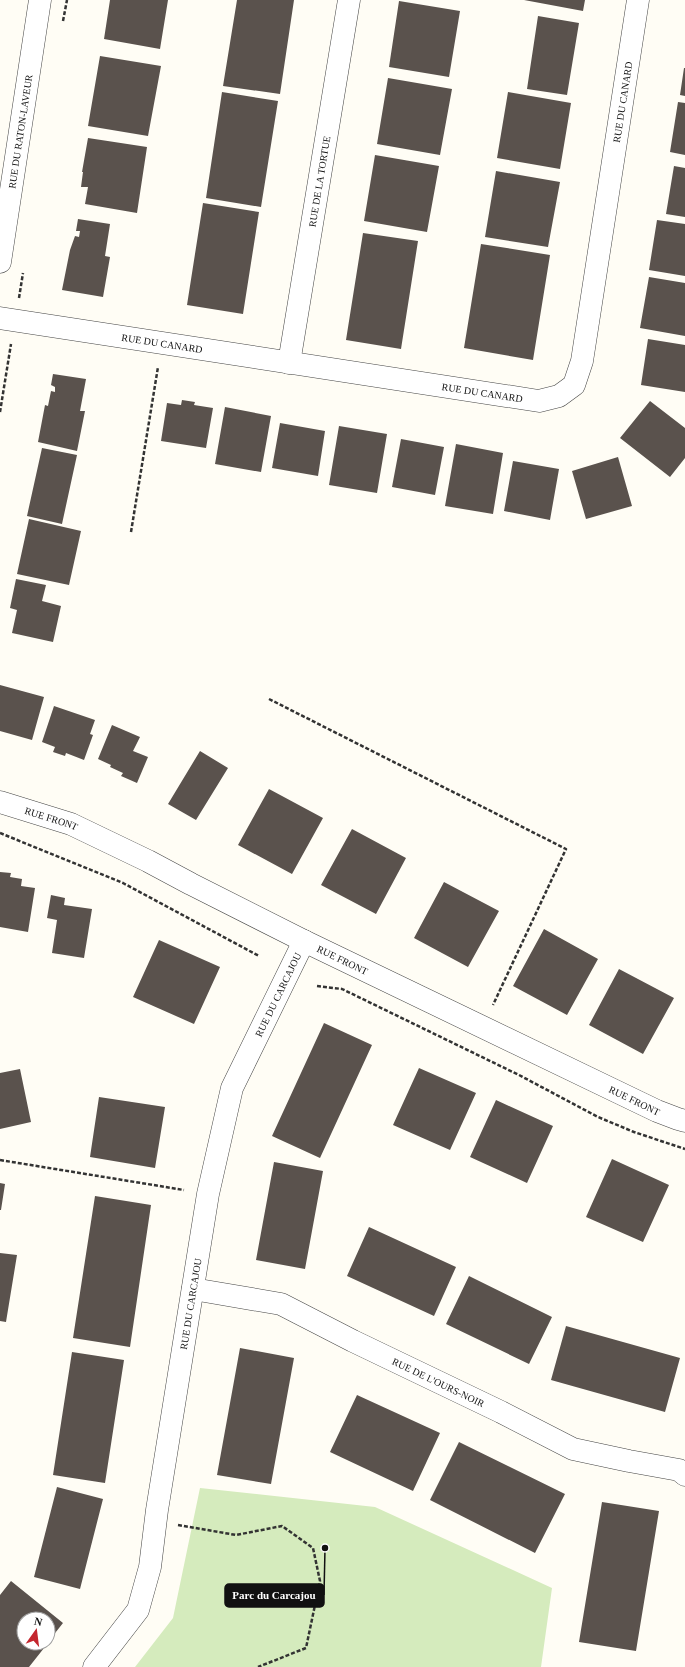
<svg xmlns="http://www.w3.org/2000/svg" width="685" height="1667" font-family="Georgia,serif">
<style>
.green{fill:#d5ebbd}
.building{fill:#5a524d}
.lines{fill:none;stroke-linecap:round;stroke-linejoin:round}
.minor-casing{stroke:#444;stroke-width:23}
.tertiary-casing{stroke:#444;stroke-width:23}
.path{stroke:#333;stroke-width:2.5;stroke-dasharray:4 2;stroke-linecap:butt}
.minor{stroke:#fff;stroke-width:22}
.tertiary{stroke:#fff;stroke-width:22}
.labels{text-anchor:middle;dominant-baseline:central;stroke-width:4;stroke-linejoin:round;paint-order:stroke}
.street-label{font-size:10px;fill:#111;stroke:#fff}
.leader{fill:none;stroke:#111;stroke-width:1.5}
.callout-dot{fill:#111;stroke:#fff;stroke-width:1.5}
.callout{fill:#111;stroke:#111;stroke-width:1.5}
.callout-label{font-size:11px;text-anchor:middle;font-weight:bold;fill:#fff}
</style>
<rect width="100%" height="100%" fill="#fffdf5"/>
<!-- green -->
<path class="green" d="M200,1488l175,19 177,81 -11,79h-406l38,-49z"/>
<!-- building -->
<path class="building" d="M110,0h58l-8,49 -56,-10z
M237,0h57l-14,94 -57,-8z
M524,0h61l-2,11z
M399,1l61,10 -11,66 -60,-10z
M538,16l41,7 -12,72 -40,-6z
M100,56l61,10 -13,70 -60,-10z
M684,68h1v28l-5,-1z
M388,78l64,11 -12,66 -63,-11z
M222,92l56,9 -17,106 -55,-9z
M508,92l63,11 -11,66 -63,-11z
M678,102l7,1v52l-15,-3z
M88,138l59,9 -10,66 -52,-9 3,-17h-7l2,-15h-1z
M375,155l64,11 -12,66 -63,-11z
M674,166l11,2v49l-19,-3z
M496,171l64,11 -12,65 -63,-10z
M203,203l56,9 -16,102 -56,-9z
M78,219l32,5 -5,32 5,1 -7,40 -41,-7 8,-40 5,-14 4,1 1,-6h-4z
M657,220l28,4v52l-36,-6z
M363,233l55,8 -17,108 -55,-9z
M481,244l69,11 -17,105 -69,-12z
M649,277l36,6v53l-45,-8z
M648,339l37,6v47l-44,-7z
M53,374l33,5 -6,32h5l-8,40 -39,-9 7,-37 3,1 3,-15 4,1v-5l-4,-2z
M182,400l13,2 -1,3 19,3 -7,40 -45,-7 6,-38 14,2z
M650,401l35,27v30l-15,19 -50,-39z
M225,407l46,9 -10,56 -46,-8z
M280,423l45,8 -7,45 -46,-8z
M339,426l48,8 -10,59 -48,-8z
M401,439l43,8 -9,48 -43,-8z
M456,444l47,9 -10,61 -48,-8z
M42,448l35,7 -15,69 -35,-8z
M618,457l14,49 -46,13 -14,-48z
M513,461l46,8 -9,51 -46,-9z
M29,519l52,12 -12,54 -52,-11z
M16,579l30,6 -4,16 19,5 -8,36 -41,-9 5,-23 -7,-2z
M0,685l44,12 -12,43 -32,-9z
M54,706l41,14 -5,14 3,1 -9,25 -18,-7 -1,3 -12,-4 2,-5 -13,-5z
M112,725l28,12 -7,14 15,6 -11,26 -16,-7 2,-3 -13,-6 1,-2 -13,-6z
M200,751l28,17 -32,52 -28,-16z
M269,789l54,29 -31,56 -54,-29z
M352,829l54,29 -30,56 -55,-29z
M0,872l11,1 -1,4 12,2 -1,7 14,2 -7,44 -28,-5z
M444,882l55,29 -31,56 -54,-29z
M51,895l14,3 -1,7 28,4 -8,49 -32,-5 5,-33 -10,-2z
M544,929l54,30 -31,56 -54,-29z
M159,940l61,27 -26,57 -61,-27z
M619,969l55,29 -31,56 -54,-29z
M324,1023l48,22 -52,113 -48,-22z
M419,1068l57,25 -26,57 -57,-25z
M20,1069l11,53 -31,7v-56z
M99,1097l66,10 -10,61 -65,-11z
M496,1100l57,26 -26,57 -57,-26z
M612,1159l57,26 -26,57 -57,-25z
M274,1162l49,9 -18,98 -49,-9z
M0,1183l5,1 -4,26h-1z
M95,1196l56,9 -21,142 -57,-9z
M369,1227l87,40 -22,49 -87,-40z
M0,1253l17,2 -11,67 -6,-1z
M469,1276l83,41 -23,47 -83,-40z
M566,1326l114,32 -15,54 -114,-32z
M240,1348l54,10 -23,126 -54,-9z
M72,1352l52,8 -19,123 -52,-8z
M357,1395l83,38 -27,58 -83,-39z
M459,1442l106,52 -30,59 -105,-53z
M57,1487l46,12 -23,90 -46,-12z
M602,1502l57,9 -23,140 -57,-9z
M11,1581l52,42 -15,19v-23h-24v24h24l-19,24h-29v-72z"/>
<g class="lines">
<defs>
<g id="minor">
<path id="s1" d="M0,262l40,-262"/>
<path id="s2" d="M0,318l539,83 20,-5 15,-11 8,-24 56,-361"/>
<path id="s3" d="M289,363l60,-363"/>
<path id="s4" d="M193,1289l88,15 72,37 148,71 72,37 56,12 50,9 6,5"/>
<path id="s5" d="M94,1667l44,-57 12,-43 7,-57 51,-316 24,-106 72,-147"/>
</g>
<g id="tertiary">
<path id="s6" d="M0,802l71,22 77,37 43,23 113,57 353,170 21,8 7,2"/>
</g>
</defs>
<!-- minor casing -->
<use href="#minor" class="minor-casing"/>
<!-- tertiary casing -->
<use href="#tertiary" class="tertiary-casing"/>
<!-- path -->
<path class="path" d="M63,21l4,-21
M19,298l4,-25
M0,412l11,-68
M131,532l27,-165
M269,699l297,150 -73,156
M0,833l123,50 136,73
M317,986l25,3 177,86 79,42 36,15 51,17
M0,1160l184,30
M178,1525l58,10 46,-9 31,22 7,33 -14,67 -48,19"/>
<!-- minor -->
<use href="#minor" class="minor"/>
<!-- tertiary -->
<use href="#tertiary" class="tertiary"/>
</g>
<g class="labels">
<!-- street labels -->
<g class="street-label">
<text stroke="none"><textPath href="#s2" startOffset="872">RUE DU CANARD</textPath></text>
<text stroke="none"><textPath href="#s1" startOffset="132">RUE DU RATON-LAVEUR</textPath></text>
<text stroke="none"><textPath href="#s3" startOffset="184">RUE DE LA TORTUE</textPath></text>
<text stroke="none"><textPath href="#s2" startOffset="164">RUE DU CANARD</textPath></text>
<text stroke="none"><textPath href="#s2" startOffset="488">RUE DU CANARD</textPath></text>
<text stroke="none"><textPath href="#s6" startOffset="54">RUE FRONT</textPath></text>
<text stroke="none"><textPath href="#s6" startOffset="378">RUE FRONT</textPath></text>
<text stroke="none"><textPath href="#s5" startOffset="707">RUE DU CARCAJOU</textPath></text>
<text stroke="none"><textPath href="#s6" startOffset="702">RUE FRONT</textPath></text>
<text stroke="none"><textPath href="#s5" startOffset="383">RUE DU CARCAJOU</textPath></text>
<text stroke="none"><textPath href="#s4" startOffset="265">RUE DE L'OURS-NOIR</textPath></text>
</g>
</g>
<!-- callouts -->
<path class="leader" d="M325 1548L324 1595"/>
<circle class="callout-dot" cx="325" cy="1548" r="4"/>
<rect class="callout" x="225" y="1584" width="99" height="23" rx="4"/>
<g class="callout-label">
<text x="274" y="1599">Parc du Carcajou</text>
</g>
<!-- north arrow -->
<g transform="translate(36 1631) rotate(14)"><circle r="19" fill="#ffffff" stroke="#a0a0a0"/>
<path d="M0-3L7 15L0 10L-7 15Z" fill="#c4262e"/>
<text y="-6" font-size="11" font-weight="bold" text-anchor="middle" fill="#111111">N</text>
</g>
</svg>
